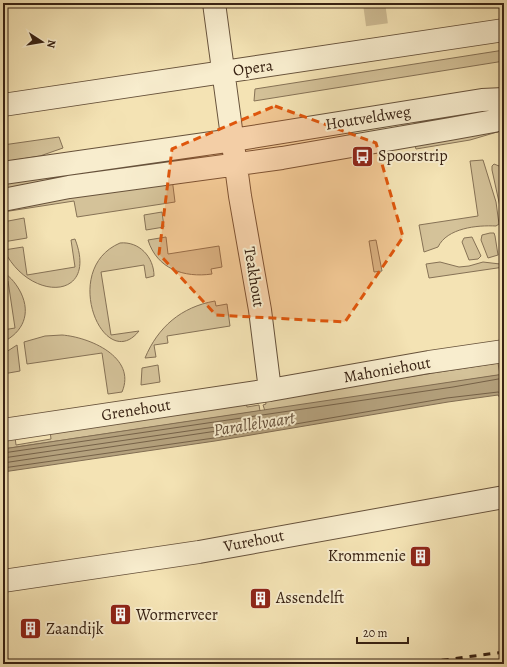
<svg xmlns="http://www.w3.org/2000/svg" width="507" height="667" font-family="Alegreya,serif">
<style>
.green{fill:#d4c299;stroke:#867256}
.water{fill:#b4a17d;stroke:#826e53}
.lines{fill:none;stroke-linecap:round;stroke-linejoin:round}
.shore{stroke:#766248;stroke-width:1}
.minor-tunnel{stroke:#cebc94;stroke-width:22;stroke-dasharray:22 11;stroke-linecap:butt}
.minor-casing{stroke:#67523b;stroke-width:24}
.minor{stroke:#f8edce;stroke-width:22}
.rail{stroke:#382213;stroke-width:3;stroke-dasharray:7 7;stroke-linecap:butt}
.marked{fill:#df560c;fill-opacity:0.2;stroke:#df560c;stroke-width:3;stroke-dasharray:8 5;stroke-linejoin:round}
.labels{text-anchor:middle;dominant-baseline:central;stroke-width:4;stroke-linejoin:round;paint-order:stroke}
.street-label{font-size:16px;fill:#382213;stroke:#f8edce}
.poi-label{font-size:16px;fill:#382213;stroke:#f8edce;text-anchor:start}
.water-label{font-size:17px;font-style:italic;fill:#634e38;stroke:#f8edce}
</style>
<rect width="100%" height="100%" fill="#f4e3b4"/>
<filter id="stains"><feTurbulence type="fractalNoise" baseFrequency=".005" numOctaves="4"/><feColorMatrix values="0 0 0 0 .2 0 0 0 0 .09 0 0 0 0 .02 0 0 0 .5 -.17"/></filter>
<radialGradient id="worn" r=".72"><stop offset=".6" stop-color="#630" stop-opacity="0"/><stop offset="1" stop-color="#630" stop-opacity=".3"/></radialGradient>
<!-- green -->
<path class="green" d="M504,50v11l-250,40 1,-12z
M504,124v6l-34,10 -54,9 -3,-10z
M59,137l4,11 -23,8 -37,6v-17z
M483,160l13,42 3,22 -3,2c-19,-1 -49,2 -58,21l-14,5 -5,-27 59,-9 -8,-55z
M494,164l10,4v57l-12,-55v-4z
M53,173l1,5 -36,13 -15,2v-13z
M172,178l3,24 -98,15 -3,-16 -71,11v-8z
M162,212l2,15 -18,3 -2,-15z
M24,218l3,20 -24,4v-20z
M490,233h4l1,3 3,19 -10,3 -7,-18 1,-5z
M166,237l2,17 51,-8 3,21 -11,2 1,5c-28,4 -55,-5 -64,-34z
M472,237l9,19 -3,3 -9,1 -7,-18 2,-4z
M75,239c24,62 -46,63 -71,11l19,-3 4,28 48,-8 -4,-27z
M376,240l6,31 -8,1 -5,-31z
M120,243c19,-2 34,14 34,33l-8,2 -2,-13 -43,7 10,63 28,-4c-35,44 -80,-62 -19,-88z
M440,262l19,5 10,-1 14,-4 17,2 4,-2v5l-75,11 -3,-14z
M3,272c8,5 14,13 18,21 10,21 2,39 -18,49v-12l12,-2 -7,-47h-5z
M215,301l1,5 11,-2 3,22 -63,10 1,7 -14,2 2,12 -11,1c13,-31 36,-51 70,-57z
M62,335c27,2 75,22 60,57l-14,2 -6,-41 -75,11 -3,-22 21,-6z
M17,345l3,26 -17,3v-20z
M498,363l2,12 -7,1 -228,35 -2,-6 3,-1 -1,-5z
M158,365l2,17 -19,3 1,-17z
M246,402l1,5 12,-2 1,6 -257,38v-11l12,-1 1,8 35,-6 -1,-8z"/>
<!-- water -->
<path class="water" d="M504,374v30l-6,-9 -50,7 -233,39 -212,31v-23z"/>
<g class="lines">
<!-- shore -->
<path class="shore" d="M3,453l450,-66 51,-9
M3,458l274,-40 2,1 -2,3 -274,41
M3,468l211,-30 233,-40 51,-6 3,1 3,5"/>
<!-- minor-tunnel -->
<path class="minor-tunnel" d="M374,3l3,22"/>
<defs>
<path id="minor" d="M214,3l26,193 20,114 10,80
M3,105l501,-75
M3,173l230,-33 249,-40 22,-1
M3,200l66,-13 213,-29 168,-29 44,-8 10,-4
M3,430l267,-40 159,-28 75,-11
M3,581l196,-29 305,-55"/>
</defs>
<!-- minor casing -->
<use href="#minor" class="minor-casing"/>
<!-- minor -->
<use href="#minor" class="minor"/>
<!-- rail -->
<path class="rail" d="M414,664l90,-12"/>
</g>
<!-- marked area -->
<path class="marked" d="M275,106l101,37 27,94 -58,85 -129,-7 -57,-61 13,-105z"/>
<!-- icons -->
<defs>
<symbol id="bus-square" viewBox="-11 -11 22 22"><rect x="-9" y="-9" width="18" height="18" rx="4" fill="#8f2418" stroke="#f8edce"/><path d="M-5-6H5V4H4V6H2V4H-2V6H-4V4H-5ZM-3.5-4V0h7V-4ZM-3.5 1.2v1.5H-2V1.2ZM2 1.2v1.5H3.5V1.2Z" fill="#fff"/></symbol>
<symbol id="building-square" viewBox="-11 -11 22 22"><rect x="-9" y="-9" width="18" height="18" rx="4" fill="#8f2418" stroke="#f8edce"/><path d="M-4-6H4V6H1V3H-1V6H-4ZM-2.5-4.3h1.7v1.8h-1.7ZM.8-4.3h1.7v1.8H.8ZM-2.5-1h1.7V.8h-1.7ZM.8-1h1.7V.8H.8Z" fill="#fff"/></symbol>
</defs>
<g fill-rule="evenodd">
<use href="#bus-square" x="350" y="144" width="25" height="25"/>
<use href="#building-square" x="408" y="544" width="25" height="25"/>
<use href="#building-square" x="248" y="586" width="25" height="25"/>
<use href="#building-square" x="108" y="602" width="25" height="25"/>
<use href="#building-square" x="18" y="616" width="25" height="25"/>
</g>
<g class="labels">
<!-- street labels -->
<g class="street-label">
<text transform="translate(253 68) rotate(-8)">Opera</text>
<text transform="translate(368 118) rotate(-9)">Houtveldweg</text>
<text transform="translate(254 277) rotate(81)">Teakhout</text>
<text transform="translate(387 370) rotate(-10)">Mahoniehout</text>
<text transform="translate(136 410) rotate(-9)">Grenehout</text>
<text transform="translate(254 541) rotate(-11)">Vurehout</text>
</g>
<!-- poi labels -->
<g class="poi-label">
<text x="378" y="156">Spoorstrip</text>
<text x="406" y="556" text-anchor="end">Krommenie</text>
<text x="276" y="598">Assendelft</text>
<text x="136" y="615">Wormerveer</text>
<text x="46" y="629">Zaandijk</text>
</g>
<!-- water labels -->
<g class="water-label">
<text transform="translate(254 424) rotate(-9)">Parallelvaart</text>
</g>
</g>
<!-- margin -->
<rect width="507" height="667" fill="none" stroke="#f4e3b4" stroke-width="16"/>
<rect x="4" y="4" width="499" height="659" fill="none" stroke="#382213" stroke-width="2"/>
<rect x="8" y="8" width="491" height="651" fill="none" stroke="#382213"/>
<!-- north arrow -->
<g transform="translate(42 42) rotate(102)" stroke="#f8edce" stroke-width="3" paint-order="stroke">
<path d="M0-3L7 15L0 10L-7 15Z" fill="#382213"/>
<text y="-6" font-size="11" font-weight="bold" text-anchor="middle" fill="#382213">N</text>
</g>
<!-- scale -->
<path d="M357 637v6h51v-6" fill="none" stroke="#382213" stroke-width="2"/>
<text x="363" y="637" font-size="12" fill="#382213" stroke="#f8edce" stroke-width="3" paint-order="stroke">20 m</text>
<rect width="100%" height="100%" filter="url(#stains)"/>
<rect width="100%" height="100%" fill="url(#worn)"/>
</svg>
